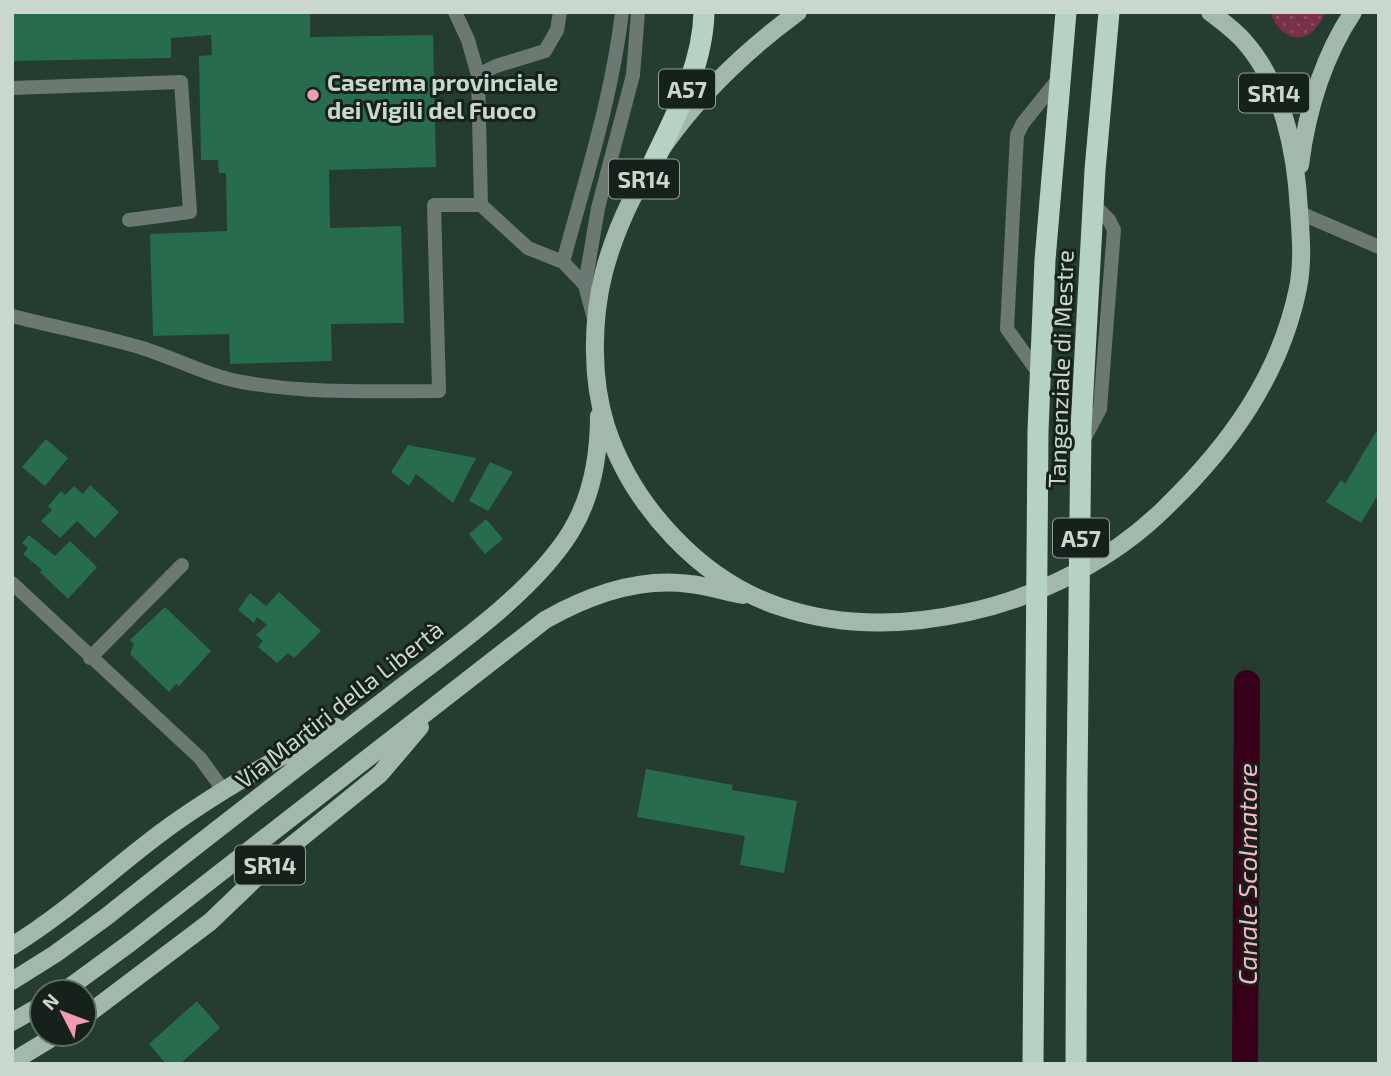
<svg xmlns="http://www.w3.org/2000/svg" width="1391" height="1076" font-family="'Exo 2',sans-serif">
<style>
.grass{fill:url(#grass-dots)}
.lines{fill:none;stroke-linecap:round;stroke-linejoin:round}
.canal{stroke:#360118;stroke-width:26}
.building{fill:#266c4d}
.lane{stroke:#6c7872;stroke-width:14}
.street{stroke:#6c7872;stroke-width:14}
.primary{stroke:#a1b8ab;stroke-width:18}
.highway{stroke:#b5d2c2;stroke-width:21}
.highway-bridge{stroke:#b5d2c2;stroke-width:21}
.poi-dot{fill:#f19ab4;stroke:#16211b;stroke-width:2.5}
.labels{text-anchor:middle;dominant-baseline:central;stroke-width:6;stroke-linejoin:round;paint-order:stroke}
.shield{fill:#16211b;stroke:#93a099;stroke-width:2}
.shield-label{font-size:23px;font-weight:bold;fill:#c9d7cf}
.poi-label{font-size:24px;font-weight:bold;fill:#c9d7cf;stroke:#16211b;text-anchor:start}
.street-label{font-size:24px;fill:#c9d7cf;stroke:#16211b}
.water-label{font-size:26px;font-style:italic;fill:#f9b5c8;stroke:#16211b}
</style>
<defs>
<pattern id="grass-dots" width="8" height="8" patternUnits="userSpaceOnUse" patternTransform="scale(1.75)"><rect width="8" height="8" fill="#77314a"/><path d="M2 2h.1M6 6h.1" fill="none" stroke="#894e63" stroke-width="1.8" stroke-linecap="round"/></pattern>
</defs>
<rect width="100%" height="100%" fill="#243d30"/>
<!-- grass -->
<path class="grass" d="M1326,12c-4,6 -8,15 -14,20 -17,14 -37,-2 -41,-19z"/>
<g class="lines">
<!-- canal -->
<path class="canal" d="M1245,1064l2,-381"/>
</g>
<!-- building -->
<path class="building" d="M12,12h298v25l123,-2 3,132 -107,3 1,58 71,-2 3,97 -73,1 1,37 -102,3 -1,-30 -76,2 -3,-102 77,-3 -1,-58h-7l-1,-13h-17l-2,-104 13,-1 -1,-20 -40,3v20l-159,3z
M1379,427v66l-18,30 -35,-21 15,-22 4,4z
M46,439l22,19 -23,28 -23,-19z
M408,445l68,13 -23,45 -37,-29 -7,12 -18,-14z
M490,462l23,10 -25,39 -19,-10z
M90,485l29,27 -24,26 -18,-17 -17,17 -19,-17 11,-11 -4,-4 13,-15 4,4 9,-9 9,8z
M486,519l17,20 -18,15 -16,-20z
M29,535l26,21 15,-15 27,26 -29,32 -28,-27 2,-2 -19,-16 5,-6 -6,-5z
M279,592l42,39 -27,27 -6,-5 -11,10 -19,-16 5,-6 -7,-6 11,-10 -10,-8 -3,6 -16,-13 12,-17 16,13z
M165,607l46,44 -32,35 -3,-2 -7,8 -39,-38 4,-10 -4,-4z
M646,769l87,16 -1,5 65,11 -13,72 -44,-8 5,-29 -108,-19z
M197,1001l23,27 -40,36h-14l-17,-20z"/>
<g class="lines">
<!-- lane -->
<path class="lane" d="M478,75l18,-9 49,-15 12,-21 3,-18
M12,88l169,-6 9,130 -61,8
M481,205l47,43 35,14 22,23
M563,262c22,-82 49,-164 59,-250
M12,316c43,11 87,19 130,32 33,10 65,28 100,34 66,12 131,9 197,9l-5,-186h47l-3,-130 -10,-35 -13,-28
M594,319l-9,-34 13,-77 35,-133 5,-63
M1040,375l-33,-46 10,-194 6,-12 37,-46
M1083,441l17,-32 14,-179 -5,-10 -16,-16"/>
<!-- street -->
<path class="street" d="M1300,213l79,34
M12,583l188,175 24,33
M90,658l92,-93"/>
<!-- primary -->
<path class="primary" d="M798,12c-88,65 -165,151 -194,260 -12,47 -13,107 2,154 26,80 95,155 175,181 62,21 125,19 188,5 72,-16 145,-53 197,-105 63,-61 114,-131 132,-219 5,-25 3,-52 1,-78 -3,-57 -16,-126 -56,-170 -9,-10 -21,-19 -33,-28
M1300,165c7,-55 22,-106 53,-153
M12,946c54,-33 99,-76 150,-114 54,-40 115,-74 174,-105
M12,981l43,-27 51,-37c94,-75 189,-148 284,-221 59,-46 140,-100 180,-163 21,-34 29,-77 29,-117
M63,992l67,-49 415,-323c44,-25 93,-43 145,-36 18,2 36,8 53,11
M84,1017l126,-95 70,-67 100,-81 40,-47
M12,1022l30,-17
M12,1062l46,-28"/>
<!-- highway -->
<path class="highway" d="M654,161c22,-46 49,-96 50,-149"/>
<!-- highway-bridge -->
<path class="highway-bridge" d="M1033,1064l5,-633 7,-171 21,-248
M1076,1064l1,-283 4,-353 14,-258 14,-158"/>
</g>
<!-- markers -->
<circle class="poi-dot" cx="313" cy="95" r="7"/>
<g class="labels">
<!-- shield labels -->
<g class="shield">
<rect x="659" y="69.5" width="56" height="39" rx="5"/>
<rect x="1239" y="73.5" width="70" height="39" rx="5"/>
<rect x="609" y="159.5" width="70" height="39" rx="5"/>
<rect x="1053" y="518.5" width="56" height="39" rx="5"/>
<rect x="235" y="845.5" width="70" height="39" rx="5"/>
</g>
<g class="shield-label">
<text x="687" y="89">A57</text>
<text x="1274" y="93">SR14</text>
<text x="644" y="179">SR14</text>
<text x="1081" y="538">A57</text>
<text x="270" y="865">SR14</text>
</g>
<!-- poi labels -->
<g class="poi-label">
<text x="327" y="81">Caserma provinciale<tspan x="327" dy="28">dei Vigili del Fuoco</tspan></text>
</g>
<!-- street labels -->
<g class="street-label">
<text transform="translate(1060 369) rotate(-88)">Tangenziale di Mestre</text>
<text transform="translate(339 704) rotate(-38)">Via Martiri della Libertà</text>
</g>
<!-- water labels -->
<g class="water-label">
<text transform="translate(1246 874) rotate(-90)">Canale Scolmatore</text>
</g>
</g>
<!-- border -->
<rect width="1391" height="1076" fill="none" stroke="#c9d7cf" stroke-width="28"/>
<!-- north arrow -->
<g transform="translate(63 1013) rotate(312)"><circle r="33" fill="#16211b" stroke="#5e6a63" stroke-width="2"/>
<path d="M0-5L12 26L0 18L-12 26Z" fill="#f19ab4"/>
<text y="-10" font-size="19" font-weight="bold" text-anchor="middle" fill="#c9d7cf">N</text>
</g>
</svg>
